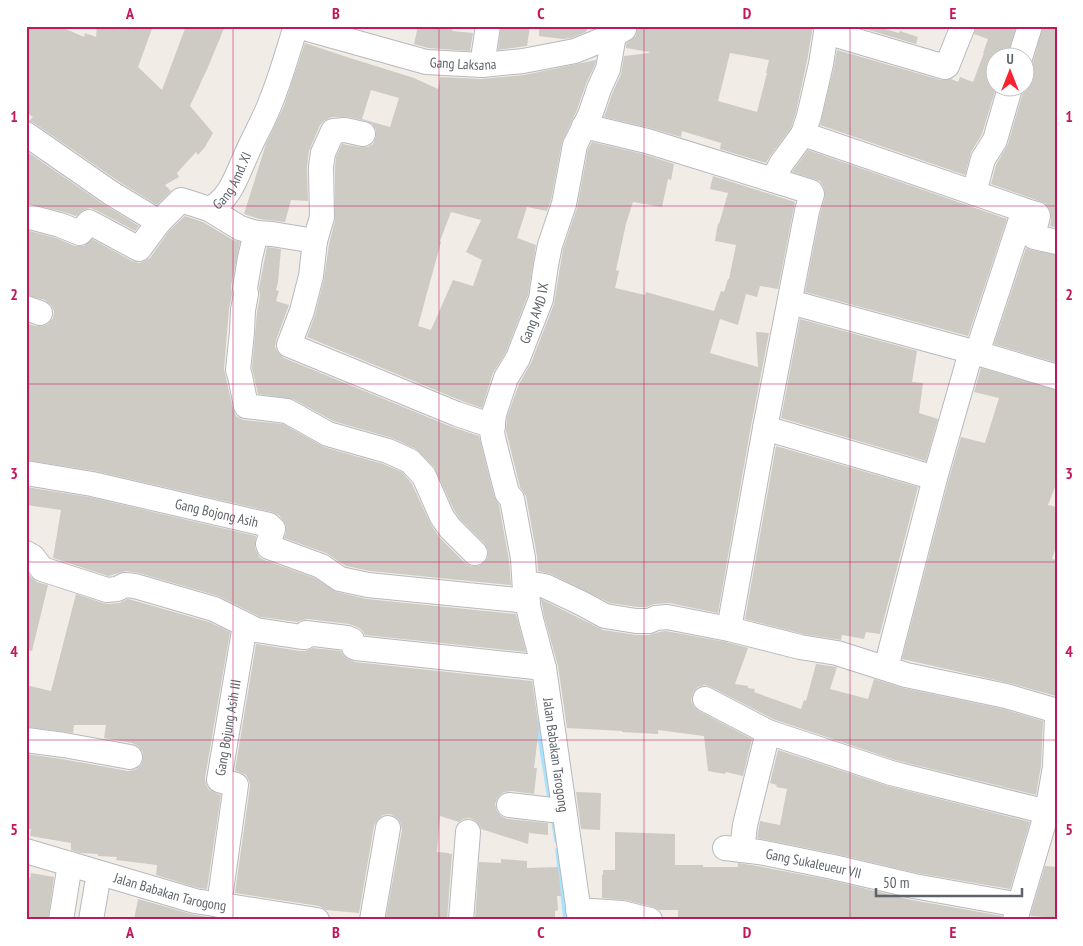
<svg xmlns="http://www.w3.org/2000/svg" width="1083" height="946" font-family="'PT Sans Narrow',sans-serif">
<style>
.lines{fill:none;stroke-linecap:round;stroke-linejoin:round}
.stream{stroke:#a8e4ff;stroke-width:5.5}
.building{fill:#cecac4;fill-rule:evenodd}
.minor-casing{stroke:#b6b9be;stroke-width:26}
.minor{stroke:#fff;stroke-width:24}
.grid{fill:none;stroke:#c2185b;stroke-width:1;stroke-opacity:0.55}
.labels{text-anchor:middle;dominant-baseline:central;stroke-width:4;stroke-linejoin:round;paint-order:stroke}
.street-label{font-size:14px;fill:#5d6368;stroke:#fff}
.neatline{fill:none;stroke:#c2185b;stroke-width:2}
.grid-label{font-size:16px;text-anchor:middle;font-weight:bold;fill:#c2185b}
</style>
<rect width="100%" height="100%" fill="#f1ede6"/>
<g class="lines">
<!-- stream -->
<path class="stream" d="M538,724l13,80
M553,815l4,26
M558,850l8,70"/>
</g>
<!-- building -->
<path class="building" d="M26,26h33l25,11 1,-4 11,4 1,-11h56l-15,41 24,23 24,-64h39l-17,41 -18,39 23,27 -8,14 -7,8 -2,-3 -19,21 2,4 -14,8 6,6 -14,14 -39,-24 -84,-58 -5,-2 4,-4 -7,-5z
M418,26h35l-1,5 21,2 -3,18 -42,-3 -14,-4z
M501,26h29l-3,20 -29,4z
M539,26h49l-2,6 -15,6 -8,1 -24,-3z
M639,26h174l-6,35 -11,51 -5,16 -21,28 -4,7 -46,-14 1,-6 -39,-12 -1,6 -31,-9 -46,-11 8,-23 9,-20 3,-18 25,-3v-1l-23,-4v-4l10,-8 1,-9zM730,53l39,7 -3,13h1l-10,39 -39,-11z
M855,26h19l25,7 1,-2 18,6 -2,7z
M976,26h40l-9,32h-11v30l-14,46 -11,18 -6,23 -145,-50 14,-58 3,-17 104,30 10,-1 7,3 2,-5 13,5 11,-29h-1l5,-14 -14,-5z
M1043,26h14v202l-7,-2 1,-7 -1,-9 -5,-7 -54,-19 5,-19 12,-21 15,-52v-4h3v-18l4,-2 3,-6z
M305,43l45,15 64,20 24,11 2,-12 41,2 43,-4 72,-15 -1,5 -9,19 -9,26 -15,32 -11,58 -4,11 -20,-4 -10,31 19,7 -8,50 -22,57 -13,21 -11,35 -20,-7 -155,-64 8,-22 9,-36 5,-35 6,-23v-53l1,-11 6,-13 18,3h8l5,-3 3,-7v-7l-4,-6 -6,-3 -18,-4h-16l-7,3 -5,5 -11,26 -2,16 1,34 -17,-1 -6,22 -26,-3 -15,-5 22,-70 18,-38zM371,90l28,8 -9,29 -28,-8zM451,212l30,8 -15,32 16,8 -9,26 -20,-6 -22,50 -13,-4 23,-84 -1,-1z
M592,142l51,12 31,10 -3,16 -3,-1 -6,28 -29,-5 -7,22 -10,46 3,1 -4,17 30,7 1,-3 68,19 7,-20 3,1 4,-13h1l7,-34 -21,-4 3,-18 1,1 9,-31 -18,-4 3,-13 82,26 -17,87 -18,-3 -3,11 -11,-3 -8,31 -18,-6 -10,34 48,14 -2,-35 13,1 -18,93 -33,187 -49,-10 -15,1 -8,3h-9l-27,-4 -59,-29 -13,-3 -1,-15 -11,-60 -6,-9 -14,-56 1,-14 12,-33 12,-21 23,-59 9,-55 14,-41 11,-59z
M808,150l199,69 -39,117 -163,-44 15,-78 5,-17 -1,-9 -4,-7 -28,-9z
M26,151l77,53 36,22 -4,5 -39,-21 -6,-2 -7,2 -7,6 -12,-4 -38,-9z
M185,216l18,6 30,18 7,2 -9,44 1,8 -3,15 -5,60 9,40 3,7 8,4 39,4 41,23 59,17 19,8 10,12 19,41 9,13 25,25 6,3h7l6,-3 4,-6v-7l-3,-6 -25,-25 -6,-9 -20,-43 -18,-18 -24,-11 -59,-17 -40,-22 -35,-5 -6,-26 5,-56 3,-16 -1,-8 8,-41 14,2 -3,33 -2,8 3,1 -3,10 13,4 -13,35 -1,7 3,6 6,5 168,69 27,9 15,60 5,9 10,55 2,25 -141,-14 -24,-5 -20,-13 -42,-15 2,-5v-8l-7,-10 -7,-3 -177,-41 -69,-11 3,-17 -3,-1v-119l9,3h8l5,-2 5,-6 1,-7 -3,-6 -6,-5 -19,-5v-65l30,8 19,8h9l8,-7 40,22 7,2 6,-2 5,-3 19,-27z
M1026,248l5,2 26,5v108l-63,-19z
M800,319l117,32 -5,31 11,1 -4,30 19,6 -12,42 -145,-43z
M981,368l76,22v92l-9,23 9,2v36l-5,16 5,1 -1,136 -47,-13 -107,-24 46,-177 13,-45 24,6 14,-45 -25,-6z
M776,446l142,41 -38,147 -14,-2 -2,7 -22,-4 -1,5 -38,-6 -58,-15z
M26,487l63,10 167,39 -1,12 4,9 5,3 51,18 22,14 30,7 149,15 10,38 -161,-17 -3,-5 -5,-3 -8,-3 -41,-5 -6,1 -4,2 -38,-5 -42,-21 -79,-23 -13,-2 -18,5 -55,-18 8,-48 -35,-5z
M26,571l5,6 6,5 11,3 -16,66 -6,-1z
M76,594l27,9 5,1 11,-1 9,-4 4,1 77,22 21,10 -25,146 1,6 3,6 12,5 -14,94 -9,-1 -42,-13 1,-10 -41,-5 1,-3 -19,-1v-2l-18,-1 -9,-3v-7l-41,-7 1,-7h-5v-75l36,5 66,12 7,-1 6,-5 2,-5v-8l-5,-6 -6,-3 -28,-5 2,-13h-32l-1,8 -47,-6v-42l25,6z
M541,599l62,31 33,5h13l10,-3 7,-1 60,11 22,6 -13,36 13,2v2l7,1 -1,3 47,17 3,-9 2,1 10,-37 21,3 -7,22 38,10 6,-20 29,9 100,21 40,12 -2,45 -5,29 -141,-35 -122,-41 -62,-32 -6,-2 -7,2 -5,6 -2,7 3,7 5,4 53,28 -9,37 -17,-4 -1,2 -17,-3 -4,-35 -46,-6v4l-36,-2v-1l-55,-3 -9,-62 -14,-50z
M256,644l44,7h5l8,-3 28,3 2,4 5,4 7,3 177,19 7,47 -5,40h3l-3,26 -23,-3 -7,1 -6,5 -3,7 2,7 4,5 6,3 41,4v12l-19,-2 -1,11 -47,-15 -1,-3 -4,-5 -6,-3 -7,1 -4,3 -19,-6 -3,36 12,1v1h3l-5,66h-35l-26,-3 16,-87 -1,-6 -4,-6 -7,-4 -7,1 -5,4 -4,7 -15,87 -33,-3 -7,-4 -84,-13 15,-107 -1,-5 -3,-6 -11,-5z
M778,750l110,36 142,36 -20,67 -93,-16 -81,-19 -79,-16 3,-17 20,4 7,-36 -11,-2 1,-2 -7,-2z
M576,792l25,1 -1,37 -19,-1z
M615,832l60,2v31h28v2h35v-4l19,3 73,14 82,20 90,16v4h-324v-10h-19l-6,-3 -28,-7 -23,-2v-23h1v-5h12z
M501,859l26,2v7l31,-1 3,29h-4l1,14 -3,1v9h-80l4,-58 22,1z
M1045,866l12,1v51l-27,-2z
M31,873l23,4 -6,43h-22v-42h4z
M138,899l53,15 35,6h-92z"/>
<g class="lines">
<defs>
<g id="minor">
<path id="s1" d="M297,26l129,36 56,3 41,-4 52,-10 39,-16 10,-6"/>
<path d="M826,32l119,35 2,-1 16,-40"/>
<path d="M1020,58l10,-32"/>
<path d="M482,65l6,-39"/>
<path d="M584,126l63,15 126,39 8,-16 22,-30 6,-18 12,-52 6,-38"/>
<path id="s2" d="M26,134l85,59 48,29 22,-22 28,9c22,-10 28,-35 38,-56 6,-14 14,-28 20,-42 12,-27 20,-57 29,-85"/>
<path d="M363,134l-18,-4 -12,1 -10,22 -2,14 1,50 -7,24 -4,35 -9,35 -13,34 168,69 36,12"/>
<path d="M803,134l221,76 -47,143"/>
<path d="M974,193l9,-34 12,-19 15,-52"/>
<path d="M209,209l31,19 16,5 16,1 43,7"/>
<path d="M1026,211l11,3 1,2 -5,19 1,2 23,5"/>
<path d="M26,216l34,9 20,8 9,-11 50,27 20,-27"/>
<path d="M256,233l-6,25 -5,30 1,6 -3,16 -1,22 -4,38 2,6 6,30 41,5 41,23 60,17 22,10 14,15 18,41 8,11 25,25"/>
<path d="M790,302l187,51 80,24"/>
<path d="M26,308l14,5"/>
<path d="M765,428l170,50"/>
<path id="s3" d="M26,473l66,11 177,41 4,4 -5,15 1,3 52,19 19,13 28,6 160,16"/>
<path d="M26,553l7,4 9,12 65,21 10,-1 8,-4 10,1 79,23 42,21 46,7h3l1,-4 41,5 5,2 2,7 2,1 188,20"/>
<path d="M525,583l20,3 36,17 24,13 31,5h13l7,-3 11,-1 62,12 71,18 37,6 69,22 100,21 51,15"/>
<path d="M729,629l36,-201 42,-217 5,-17 -1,-2 -38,-12"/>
<path d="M886,668l49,-190 36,-126"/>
<path d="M705,699l63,33 123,41 156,39"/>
<path d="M26,740l38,5 66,12"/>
<path d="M509,805l43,5 12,1"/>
<path id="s4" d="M725,848l34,4 74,15 81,19 105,19"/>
<path d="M742,850l3,-25 23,-93"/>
<path id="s5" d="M26,851l169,50 122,19"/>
<path id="s6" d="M219,905l17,-120 -17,-5 26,-155"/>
<path d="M578,910l44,3 28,7"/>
<path d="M61,920l9,-56"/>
<path d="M91,920l8,-47"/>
<path d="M372,920l16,-92"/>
<path d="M461,920l7,-88"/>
<path id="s7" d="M580,920l-36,-252 -13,-49 -6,-27 -2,-34 -11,-59 -5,-6 -14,-55 -1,-7 2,-17 12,-36 12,-20 23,-59 5,-34 4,-20 14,-41 11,-59 15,-30 9,-26 9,-20 6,-34"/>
<path d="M1015,920l32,-108 8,-45 2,-50"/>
</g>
</defs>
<!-- minor casing -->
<use href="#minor" class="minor-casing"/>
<!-- minor -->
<use href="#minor" class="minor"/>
</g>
<!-- grid -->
<path class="grid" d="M233,26v894M439,26v894M644,26v894M850,26v894M26,206h1031M26,384h1031M26,562h1031M26,740h1031"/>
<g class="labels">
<!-- street labels -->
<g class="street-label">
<text stroke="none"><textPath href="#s1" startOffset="171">Gang Laksana</textPath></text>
<text stroke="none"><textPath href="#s2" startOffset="258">Gang Amd. XI</textPath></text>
<text stroke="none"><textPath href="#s7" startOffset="625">Gang AMD IX</textPath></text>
<text stroke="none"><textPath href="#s3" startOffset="195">Gang Bojong Asih</textPath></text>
<text stroke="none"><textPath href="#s6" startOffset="192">Gang Bojung Asih III</textPath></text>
<text transform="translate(556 755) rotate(82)">Jalan Babakan Tarogong</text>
<text stroke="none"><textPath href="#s4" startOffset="90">Gang Sukaleueur VII</textPath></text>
<text stroke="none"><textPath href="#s5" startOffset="150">Jalan Babakan Tarogong</textPath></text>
</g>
</g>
<!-- border -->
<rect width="1083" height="946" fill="none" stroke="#ffffff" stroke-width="55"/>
<!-- north arrow -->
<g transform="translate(1010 72)"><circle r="24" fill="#ffffff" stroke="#bec1c3"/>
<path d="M0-4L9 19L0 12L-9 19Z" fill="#fa222d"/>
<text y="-8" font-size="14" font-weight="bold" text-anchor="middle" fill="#5d6368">U</text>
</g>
<!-- scale -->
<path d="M876 888v8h146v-8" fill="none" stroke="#5d6368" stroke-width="2.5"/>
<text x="883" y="888" font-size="15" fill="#5d6368" stroke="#ffffff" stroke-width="4" paint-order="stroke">50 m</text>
<rect x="28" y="28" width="1028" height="890" class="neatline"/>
<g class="grid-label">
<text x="130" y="19">A</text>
<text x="336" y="19">B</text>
<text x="541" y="19">C</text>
<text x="747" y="19">D</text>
<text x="953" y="19">E</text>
<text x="14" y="122">1</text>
<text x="1069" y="122">1</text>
<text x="14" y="300">2</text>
<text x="1069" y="300">2</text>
<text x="14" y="479">3</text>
<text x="1069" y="479">3</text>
<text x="14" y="657">4</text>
<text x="1069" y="657">4</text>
<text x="14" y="835">5</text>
<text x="1069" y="835">5</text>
<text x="130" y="938">A</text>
<text x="336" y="938">B</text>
<text x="541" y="938">C</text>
<text x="747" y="938">D</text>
<text x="953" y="938">E</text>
</g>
</svg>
